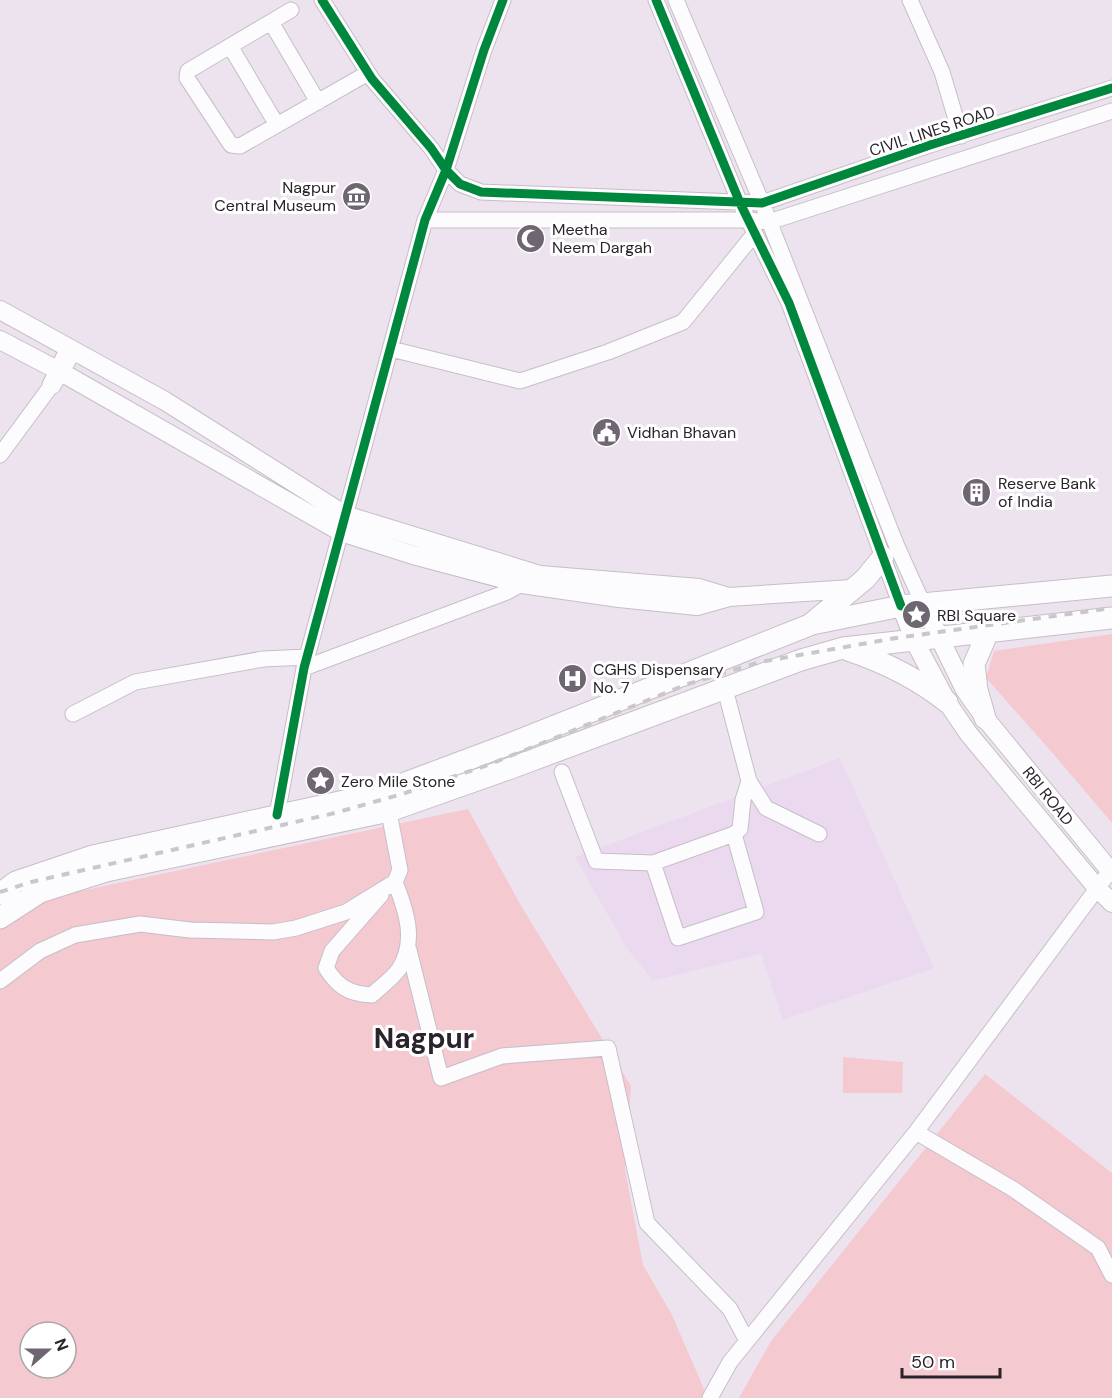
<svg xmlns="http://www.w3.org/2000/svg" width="1112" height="1398" font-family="'DM Sans',sans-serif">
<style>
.built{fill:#ebdaef}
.green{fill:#f4c9cf;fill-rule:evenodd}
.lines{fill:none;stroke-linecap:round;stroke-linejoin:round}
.minor-casing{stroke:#c6bec7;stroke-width:17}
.major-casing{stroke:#c6bec7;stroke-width:20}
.highway-casing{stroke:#c6bec7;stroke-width:23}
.minor{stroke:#fcfbfd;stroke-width:15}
.major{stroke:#fcfbfd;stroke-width:18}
.highway{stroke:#fcfbfd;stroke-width:21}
.rail{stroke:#c9c7ca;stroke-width:4;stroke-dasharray:8 8;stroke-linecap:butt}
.cycleway-casing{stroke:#fff;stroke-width:13}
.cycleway{stroke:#00873e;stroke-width:9}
.labels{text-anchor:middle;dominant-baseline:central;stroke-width:6;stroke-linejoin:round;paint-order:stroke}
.street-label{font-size:16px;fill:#2a232b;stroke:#fff}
.poi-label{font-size:16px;fill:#2a232b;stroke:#fff;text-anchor:start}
.town-label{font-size:28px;font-weight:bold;fill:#2a232b;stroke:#fff}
</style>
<rect width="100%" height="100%" fill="#ece3ef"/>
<!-- built -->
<path class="built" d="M840,758l94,210 -151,52 -22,-66 -108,27 -27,-34 -51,-90z"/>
<!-- green -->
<path class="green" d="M1112,634v189l-56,-66 -70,-79 8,-27z
M468,809l52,95 111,182 -6,84 18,95 28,48 37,85h-708v-479l57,-23zM30,1332h36v36h-36z
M843,1057l60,5 -1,31h-59z
M985,1074l127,99v225h-373l32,-57z"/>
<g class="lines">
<defs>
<path id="minor" d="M322,0l50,79 59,69 15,22 14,14 21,8 281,11 168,-58 182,-57
M656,0l84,203 49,100 112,303
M676,0l86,203 134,341 27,60
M910,0l32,72 19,64
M291,10l-103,61 -1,7 44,67 9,1 128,-73
M271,22l47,80
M230,46l47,79
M425,220h324l20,2 343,-111
M68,348l-18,37 3,1 21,-35
M391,349l129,32 88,-29 75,-30 72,-89
M0,455l51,-69
M304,668l203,-76 20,-11
M725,689l24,92 17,27 53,26
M73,714l62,-32 128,-23 44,-2
M562,772l34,89 57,2
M277,815l27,-147 121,-448 21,-50 38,-120 19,-50
M734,834l22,78 -78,26 -25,-75 81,-29 6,-5 3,-29 6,-19
M381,895l-49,56 -6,17c12,19 23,26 46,27 8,-8 20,-16 27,-26 18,-28 7,-59 -4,-87
M409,950l32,128 61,-22 106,-8 39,175 83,86 17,32
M0,981l40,-30 35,-16 65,-11 50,6 83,2 23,-4 50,-16 49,-30 5,-12 -13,-68
M916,1132l97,57 85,59 14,27
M710,1398l20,-36 186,-230 194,-261"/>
<path id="major" d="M0,310l165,91 180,114 195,60 159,13 30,9
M0,340l61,32 280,160 72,23 109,29 97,14 78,8 32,-9 123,-8
M923,604l42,86 20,28 127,155
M901,606l15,38 31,58 21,31 129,155 15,15"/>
<path id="highway" d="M812,623l53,-44 18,-22
M848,650c36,12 69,28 99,52
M985,718l-8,-28 -3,-26 14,-32
M0,894l16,-12 77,-26 283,-62 136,-51 300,-119 89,-18 211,-20
M0,918l40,-26 66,-21 283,-60 122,-43 290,-108 42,-12 269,-30"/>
</defs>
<!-- minor casing -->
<use href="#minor" class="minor-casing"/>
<!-- major casing -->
<use href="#major" class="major-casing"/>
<!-- highway casing -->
<use href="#highway" class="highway-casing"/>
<!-- minor -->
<use href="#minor" class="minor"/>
<!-- major -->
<use href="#major" class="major"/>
<!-- highway -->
<use href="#highway" class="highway"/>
<!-- rail -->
<path class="rail" d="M0,892l31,-10 304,-69 67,-19 86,-29 200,-81 72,-22 136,-24 216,-30"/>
<defs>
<path id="cycleway" d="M322,0l50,79 59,69 15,22 14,14 21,8 281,11 168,-58 182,-57
M656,0l84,203 49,100 112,303
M277,815l27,-147 121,-448 21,-50 38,-120 19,-50"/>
</defs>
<!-- cycleway casing -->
<use href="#cycleway" class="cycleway-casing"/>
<!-- cycleway -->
<use href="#cycleway" class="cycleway"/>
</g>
<!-- icons -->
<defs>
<symbol id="museum-disc" viewBox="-11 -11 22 22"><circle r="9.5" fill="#6e6670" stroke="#fff"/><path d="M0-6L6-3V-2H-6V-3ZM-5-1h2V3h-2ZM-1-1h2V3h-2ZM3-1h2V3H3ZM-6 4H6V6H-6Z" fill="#fff"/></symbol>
<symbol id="mosque-disc" viewBox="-11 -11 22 22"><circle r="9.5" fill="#6e6670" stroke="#fff"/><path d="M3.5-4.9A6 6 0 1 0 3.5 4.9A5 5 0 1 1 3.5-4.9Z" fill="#fff"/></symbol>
<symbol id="civic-disc" viewBox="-11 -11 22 22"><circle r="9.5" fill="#6e6670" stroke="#fff"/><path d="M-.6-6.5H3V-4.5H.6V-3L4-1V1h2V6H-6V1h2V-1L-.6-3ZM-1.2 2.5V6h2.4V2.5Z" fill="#fff"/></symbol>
<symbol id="building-disc" viewBox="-11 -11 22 22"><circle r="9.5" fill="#6e6670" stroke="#fff"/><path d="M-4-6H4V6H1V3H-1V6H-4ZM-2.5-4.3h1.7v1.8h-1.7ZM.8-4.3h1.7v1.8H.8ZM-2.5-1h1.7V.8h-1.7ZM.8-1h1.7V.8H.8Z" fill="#fff"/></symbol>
<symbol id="sight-disc" viewBox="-11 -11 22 22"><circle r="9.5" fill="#6e6670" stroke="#fff"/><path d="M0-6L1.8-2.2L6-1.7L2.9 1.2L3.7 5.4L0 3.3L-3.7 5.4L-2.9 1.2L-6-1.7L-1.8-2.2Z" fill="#fff"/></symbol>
<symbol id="hospital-disc" viewBox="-11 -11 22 22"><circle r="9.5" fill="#6e6670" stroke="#fff"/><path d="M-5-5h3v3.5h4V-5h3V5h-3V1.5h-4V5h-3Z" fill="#fff"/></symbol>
</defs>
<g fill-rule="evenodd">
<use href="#museum-disc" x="340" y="180" width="33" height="33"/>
<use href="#mosque-disc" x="514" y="222" width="33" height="33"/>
<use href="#civic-disc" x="590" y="416" width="33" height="33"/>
<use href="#building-disc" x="960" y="476" width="33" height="33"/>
<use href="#sight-disc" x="900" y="598" width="33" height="33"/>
<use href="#hospital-disc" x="556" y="662" width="33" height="33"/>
<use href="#sight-disc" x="304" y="764" width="33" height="33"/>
</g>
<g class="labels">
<!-- street labels -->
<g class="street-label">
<text transform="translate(932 131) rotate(-18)">CIVIL LINES ROAD</text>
<text transform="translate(1048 796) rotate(51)">RBI ROAD</text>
</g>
<!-- poi labels -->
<g class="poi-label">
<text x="336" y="187" text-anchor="end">Nagpur<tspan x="336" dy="18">Central Museum</tspan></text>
<text x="552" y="229">Meetha<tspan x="552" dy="18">Neem Dargah</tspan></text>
<text x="627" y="432">Vidhan Bhavan</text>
<text x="998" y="483">Reserve Bank<tspan x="998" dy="18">of India</tspan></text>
<text x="937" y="615">RBI Square</text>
<text x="593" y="669">CGHS Dispensary<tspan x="593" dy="18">No. 7</tspan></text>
<text x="341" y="781">Zero Mile Stone</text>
</g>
<!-- town labels -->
<g class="town-label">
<text x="424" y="1038">Nagpur</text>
</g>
</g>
<!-- north arrow -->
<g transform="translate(48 1350) rotate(69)"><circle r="28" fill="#ffffff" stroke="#aaa7aa" stroke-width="1.5"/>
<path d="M0-4.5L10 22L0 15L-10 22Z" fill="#6e6670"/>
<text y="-9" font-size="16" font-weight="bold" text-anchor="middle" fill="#2a232b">N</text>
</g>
<!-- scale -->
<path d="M902 1368v9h98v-9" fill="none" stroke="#2a232b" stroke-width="3"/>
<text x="911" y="1368" font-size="18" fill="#2a232b" stroke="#ffffff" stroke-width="4.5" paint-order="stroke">50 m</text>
</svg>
